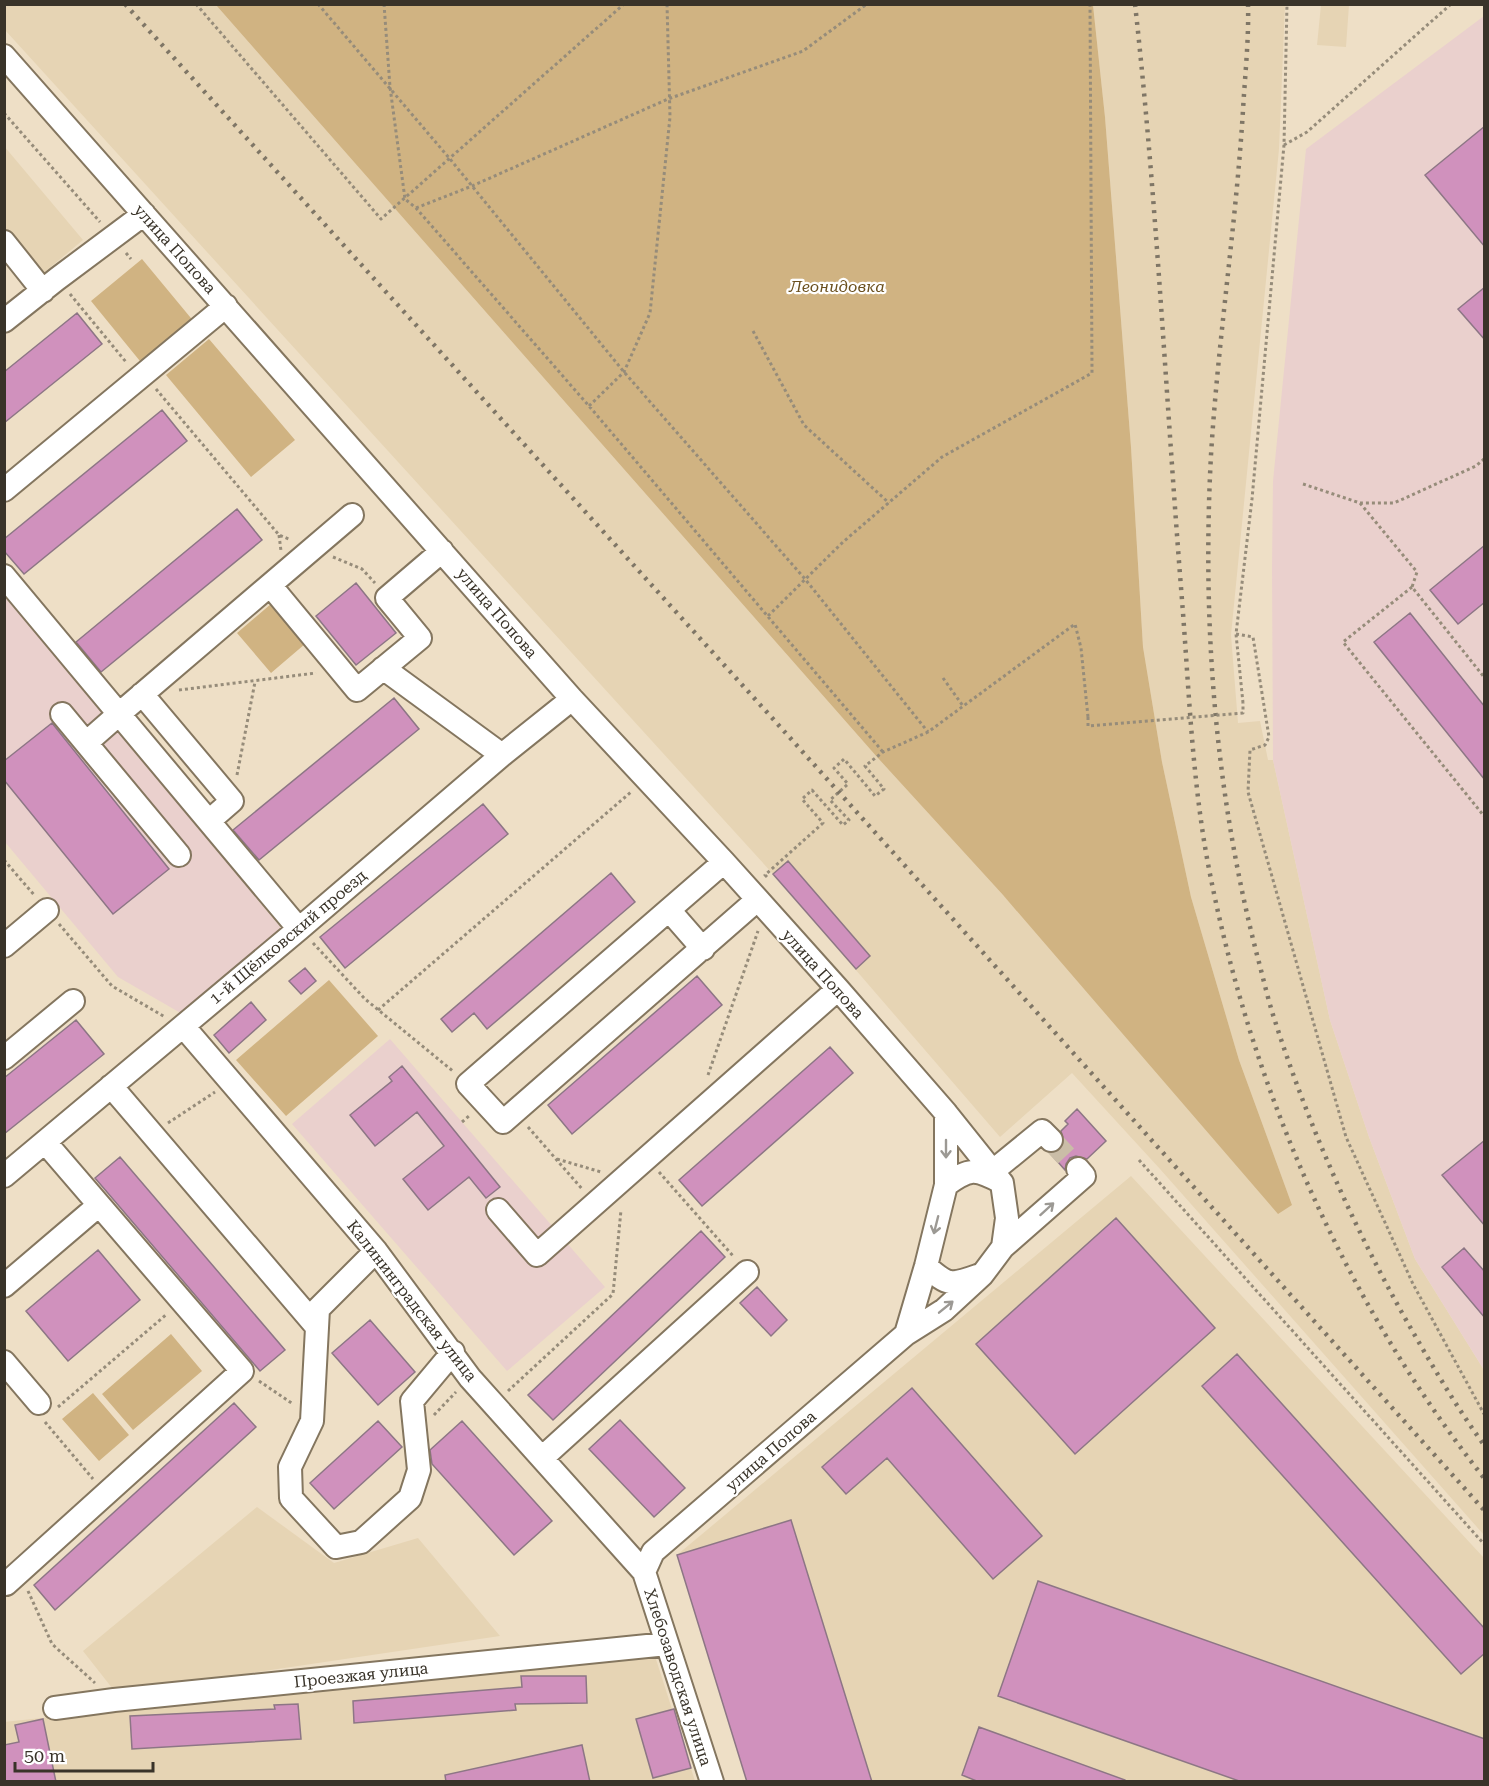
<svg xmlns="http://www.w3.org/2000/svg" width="1489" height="1786" font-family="'Roboto Serif',serif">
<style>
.built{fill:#e6d4b4}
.education{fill:#ead0cd}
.green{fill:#d0b382}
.building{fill:#d091bd;stroke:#8d7685;stroke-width:1.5}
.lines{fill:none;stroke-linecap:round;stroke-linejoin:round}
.minor-tunnel{stroke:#cabda7;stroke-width:22;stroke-dasharray:22 11;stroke-linecap:butt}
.minor-casing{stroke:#84765f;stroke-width:26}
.path{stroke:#968c7a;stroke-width:3;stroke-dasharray:3 3;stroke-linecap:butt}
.minor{stroke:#fff;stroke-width:22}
.rail{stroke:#7f7666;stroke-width:4.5;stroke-dasharray:3 6;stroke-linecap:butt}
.path-bridge{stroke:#968c7a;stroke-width:3;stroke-dasharray:3 3;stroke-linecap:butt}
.oneway{stroke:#9c9994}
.labels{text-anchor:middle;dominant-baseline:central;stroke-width:4.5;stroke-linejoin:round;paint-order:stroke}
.street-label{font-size:16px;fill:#393329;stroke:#fff}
.park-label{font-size:16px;font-style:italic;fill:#6b501e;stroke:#fff}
</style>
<rect width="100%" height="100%" fill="#eedfc6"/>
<!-- built -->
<path class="built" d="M5,5h211l661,752 126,138 289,310 -53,-145 -48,-163 -29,-135 -19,-115 -12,-200 -26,-330 -12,-112h192l-6,144 -48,486 7,88 22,-2 8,39h5l57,260 39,117 46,122 69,111v165l-324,-366 -88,-96 -72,64 -227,-263 -768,-844z
M1321,5h28l-3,42 -29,-2z
M4,146l79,94 -42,35 -36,-44z
M1131,1176l353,382v223h-737l-70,-226z
M257,1507l77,56 84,-25 82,98 -384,57 -33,-42z
M654,1653l41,128h-690l-1,-59z"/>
<!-- education -->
<path class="education" d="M1484,16v1354l-69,-111 -46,-122 -39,-117 -57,-260 -1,-192 1,-87 33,-332z
M4,596l278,333 -98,86 -66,-38 -113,-135z
M390,1039l215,248 -98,84 -215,-247z"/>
<!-- green -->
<path class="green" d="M216,5h877l12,112 26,330 12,200 19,115 29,135 48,163 53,145 -14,9 -275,-319 -126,-138z
M142,259l53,64 -51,43 -53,-65z
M209,339l86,101 -44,37 -85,-102z
M271,604l34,40 -34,29 -34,-40z
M329,980l49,56 -92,80 -50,-56z
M171,1334l31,37 -69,59 -31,-36z
M93,1393l36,42 -30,26 -37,-42z"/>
<!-- building -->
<path class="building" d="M1485,126v121l-60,-72z
M1485,287v53l-27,-31z
M77,313l25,31 -98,79v-51z
M162,410l25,31 -163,133 -20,-23v-12z
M237,509l25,31 -161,132 -25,-30z
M1485,545v57l-27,22 -28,-34z
M356,583l40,50 -40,32 -40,-49z
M1410,613l75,94v73l-111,-138z
M394,698l25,31 -160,131 -26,-30z
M52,723l117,146 -56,45 -109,-134v-19z
M483,804l25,30 -163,134 -25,-31z
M788,861l82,95 -14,13 -83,-95z
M611,873l24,29 -148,127 -13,-16 -22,19 -11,-13z
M305,968l11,13 -15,13 -12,-13z
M697,976l25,29 -150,129 -24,-29z
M251,1002l15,18 -37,33 -15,-18z
M76,1020l28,34 -100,80v-56z
M830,1047l23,26 -151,133 -23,-26z
M402,1066l98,121 -14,11 -17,-21 -41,33 -25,-31 41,-33 -27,-34 -42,34 -25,-31 42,-34 -3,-4z
M1077,1109l29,32 -19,18 -11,-3 -6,2 -4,6 -1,6 -15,-17h5l6,-4 3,-6 -3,-12 7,-7 -3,-3z
M1485,1140v86l-43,-51z
M120,1157l165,193 -25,21 -165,-193z
M1116,1218l99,110 -140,126 -99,-110z
M701,1231l24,26 -172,163 -25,-25z
M1464,1248l21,24v46l-43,-51z
M98,1250l42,50 -72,61 -42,-50z
M757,1287l30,33 -16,16 -31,-33z
M370,1320l45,52 -37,33 -46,-52z
M1237,1354l248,275v24l-24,21 -259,-288z
M912,1388l130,148 -49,43 -106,-121 -41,36 -24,-27z
M234,1403l22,24 -201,183 -21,-25z
M620,1420l65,68 -31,29 -65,-68z
M378,1421l24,26 -68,62 -24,-26z
M462,1421l90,100 -38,34 -82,-91 -2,-14z
M791,1520l81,262h-125l-70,-227z
M1038,1581l447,158v43h-243l-244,-86z
M521,1676h65l1,27 -72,1 1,6 -162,13 -1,-22 169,-14z
M298,1704l3,35 -169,10 -2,-33 145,-7 -1,-4z
M674,1709l17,59 -38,10 -17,-59z
M43,1719l13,63h-52v-37l15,-3 -4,-17z
M979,1727l146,53v2h-146l-17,-7z
M582,1745l8,37h-144l-1,-7z"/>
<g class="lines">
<!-- minor-tunnel -->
<path class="minor-tunnel" d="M1051,1140l27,29"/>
<defs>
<path id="minor" d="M4,56l568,643 152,163 114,127 108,124 56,70
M4,242l39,49
M4,321l53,-42 87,-65
M4,490l222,-184
M4,576l115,138 -33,29 93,112
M270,585l82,-70
M383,668l119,87
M142,694l90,107 -23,20
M62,714l24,29
M724,862l-256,222 35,38 254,-222
M669,910l34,39
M299,929l-180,-215 151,-129 87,105 63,-52 -33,-40 55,-47
M4,946l43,-36
M183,1026l193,225 94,127 174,194 68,210
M4,1058l69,-57
M111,1086l206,241
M993,1171l49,-40 9,9
M4,1176l295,-247 203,-174 70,-56
M946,1185c24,-17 29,-17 55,-3
M498,1210l39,45 301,-266
M1003,1247l81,-71 -6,-7
M376,1251l-58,58 -6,112 -22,46 1,31 45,49 25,-5 49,-44 9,-28 -7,-69 41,-49
M926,1266c23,21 26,19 54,9
M4,1286l95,-81
M906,1334l20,-68 20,-81v-72
M4,1362l35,41
M542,1458l205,-186
M644,1572l9,-20 253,-218 38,-24 38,-35 21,-28 4,-29 -5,-35
M6,1584l236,-213 -197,-229
M55,1708l59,-8 553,-56"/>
</defs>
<!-- minor casing -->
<use href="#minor" class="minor-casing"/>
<!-- path -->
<path class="path" d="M196,4l185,215 243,-215
M318,4l132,155 174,213 181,207 123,153
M384,4l6,83 15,112 11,9 173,198 294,346
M4,113l96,109
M1284,145l23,-13 144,-128
M416,208l56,-22 196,-87 135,-48 64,-47
M126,253l5,6
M70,294l56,68
M753,331l51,94 85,78
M156,389l123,146 12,5
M589,406l35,-34 26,-59 20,-196 -3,-113
M1303,484l57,19h34l82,-37 8,-7
M1360,503l57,69 -5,15 72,90
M279,535l2,16
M333,557l29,12 13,14
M1412,587l-69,55 141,174
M768,616l75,-74 99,-85 150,-84 -2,-369
M1236,634l17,3 16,100 -4,8 -15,5 -2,42 98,345 67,147 71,130
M943,678l20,28
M179,690l137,-17
M1243,703l-7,-69 16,-135 32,-354 3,-141
M237,775l18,-93
M4,860l31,36
M767,877l-2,-2 58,-52 -21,-24 10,-9 31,35 6,-5 -19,-20 18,-16 -14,-16 10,-9 31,37 9,-7 -19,-23 18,-14 45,-20 147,-108 6,24 7,69
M59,924l53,62 53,31
M313,943l52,56 89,73
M378,1010l253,-218
M708,1075l50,-144
M462,1122l8,-7
M168,1123l47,-31
M528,1127l55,63
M557,1159l44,13
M1139,1160l345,384
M659,1172l75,85
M259,1381l34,23
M508,1391l105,-97 8,-84
M58,1407l109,-93
M434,1415l22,-23
M45,1422l48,57
M28,1591l24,53 43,39"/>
<!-- minor -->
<use href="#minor" class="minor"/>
<!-- rail -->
<path class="rail" d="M125,4l649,716 710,790
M1135,4c22,198 31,397 47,596 7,89 10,181 27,269 43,221 136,433 275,609
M1248,4c1,35 -3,71 -5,106 -7,115 -25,230 -32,345 -9,168 4,337 46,500 6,22 11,45 18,66 32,100 75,198 126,290 26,46 52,91 83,134"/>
<!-- path-bridge -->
<path class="path-bridge" d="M1088,717v9l155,-13v-10"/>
</g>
<!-- one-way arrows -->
<defs><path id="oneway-shaft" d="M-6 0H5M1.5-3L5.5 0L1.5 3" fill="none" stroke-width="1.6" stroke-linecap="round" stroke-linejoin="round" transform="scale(1.5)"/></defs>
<g class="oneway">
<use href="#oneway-shaft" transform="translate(946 1149) rotate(90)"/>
<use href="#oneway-shaft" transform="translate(1047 1209) rotate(-42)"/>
<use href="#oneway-shaft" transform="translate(936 1225) rotate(104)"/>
<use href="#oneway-shaft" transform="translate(946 1307) rotate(-39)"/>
</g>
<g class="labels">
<!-- street labels -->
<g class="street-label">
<text transform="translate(175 249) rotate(48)">улица Попова</text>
<text transform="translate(497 613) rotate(49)">улица Попова</text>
<text transform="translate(288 937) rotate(-40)">1-й Щёлковский проезд</text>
<text transform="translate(823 974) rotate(48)">улица Попова</text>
<text transform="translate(412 1301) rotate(52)">Калининградская улица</text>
<text transform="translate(771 1451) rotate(-41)">улица Попова</text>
<text transform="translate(361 1675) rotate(-6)">Проезжая улица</text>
<text transform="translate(678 1677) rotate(72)">Хлебозаводская улица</text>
</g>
<!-- park labels -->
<g class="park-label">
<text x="837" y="286">Леонидовка</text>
</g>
</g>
<!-- border -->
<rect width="1489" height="1786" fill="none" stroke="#393329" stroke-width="12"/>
<!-- scale -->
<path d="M15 1762v9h138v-9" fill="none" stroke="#393329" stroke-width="3"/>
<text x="24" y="1762" font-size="18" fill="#393329" stroke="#ffffff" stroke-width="4.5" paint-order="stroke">50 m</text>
</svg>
